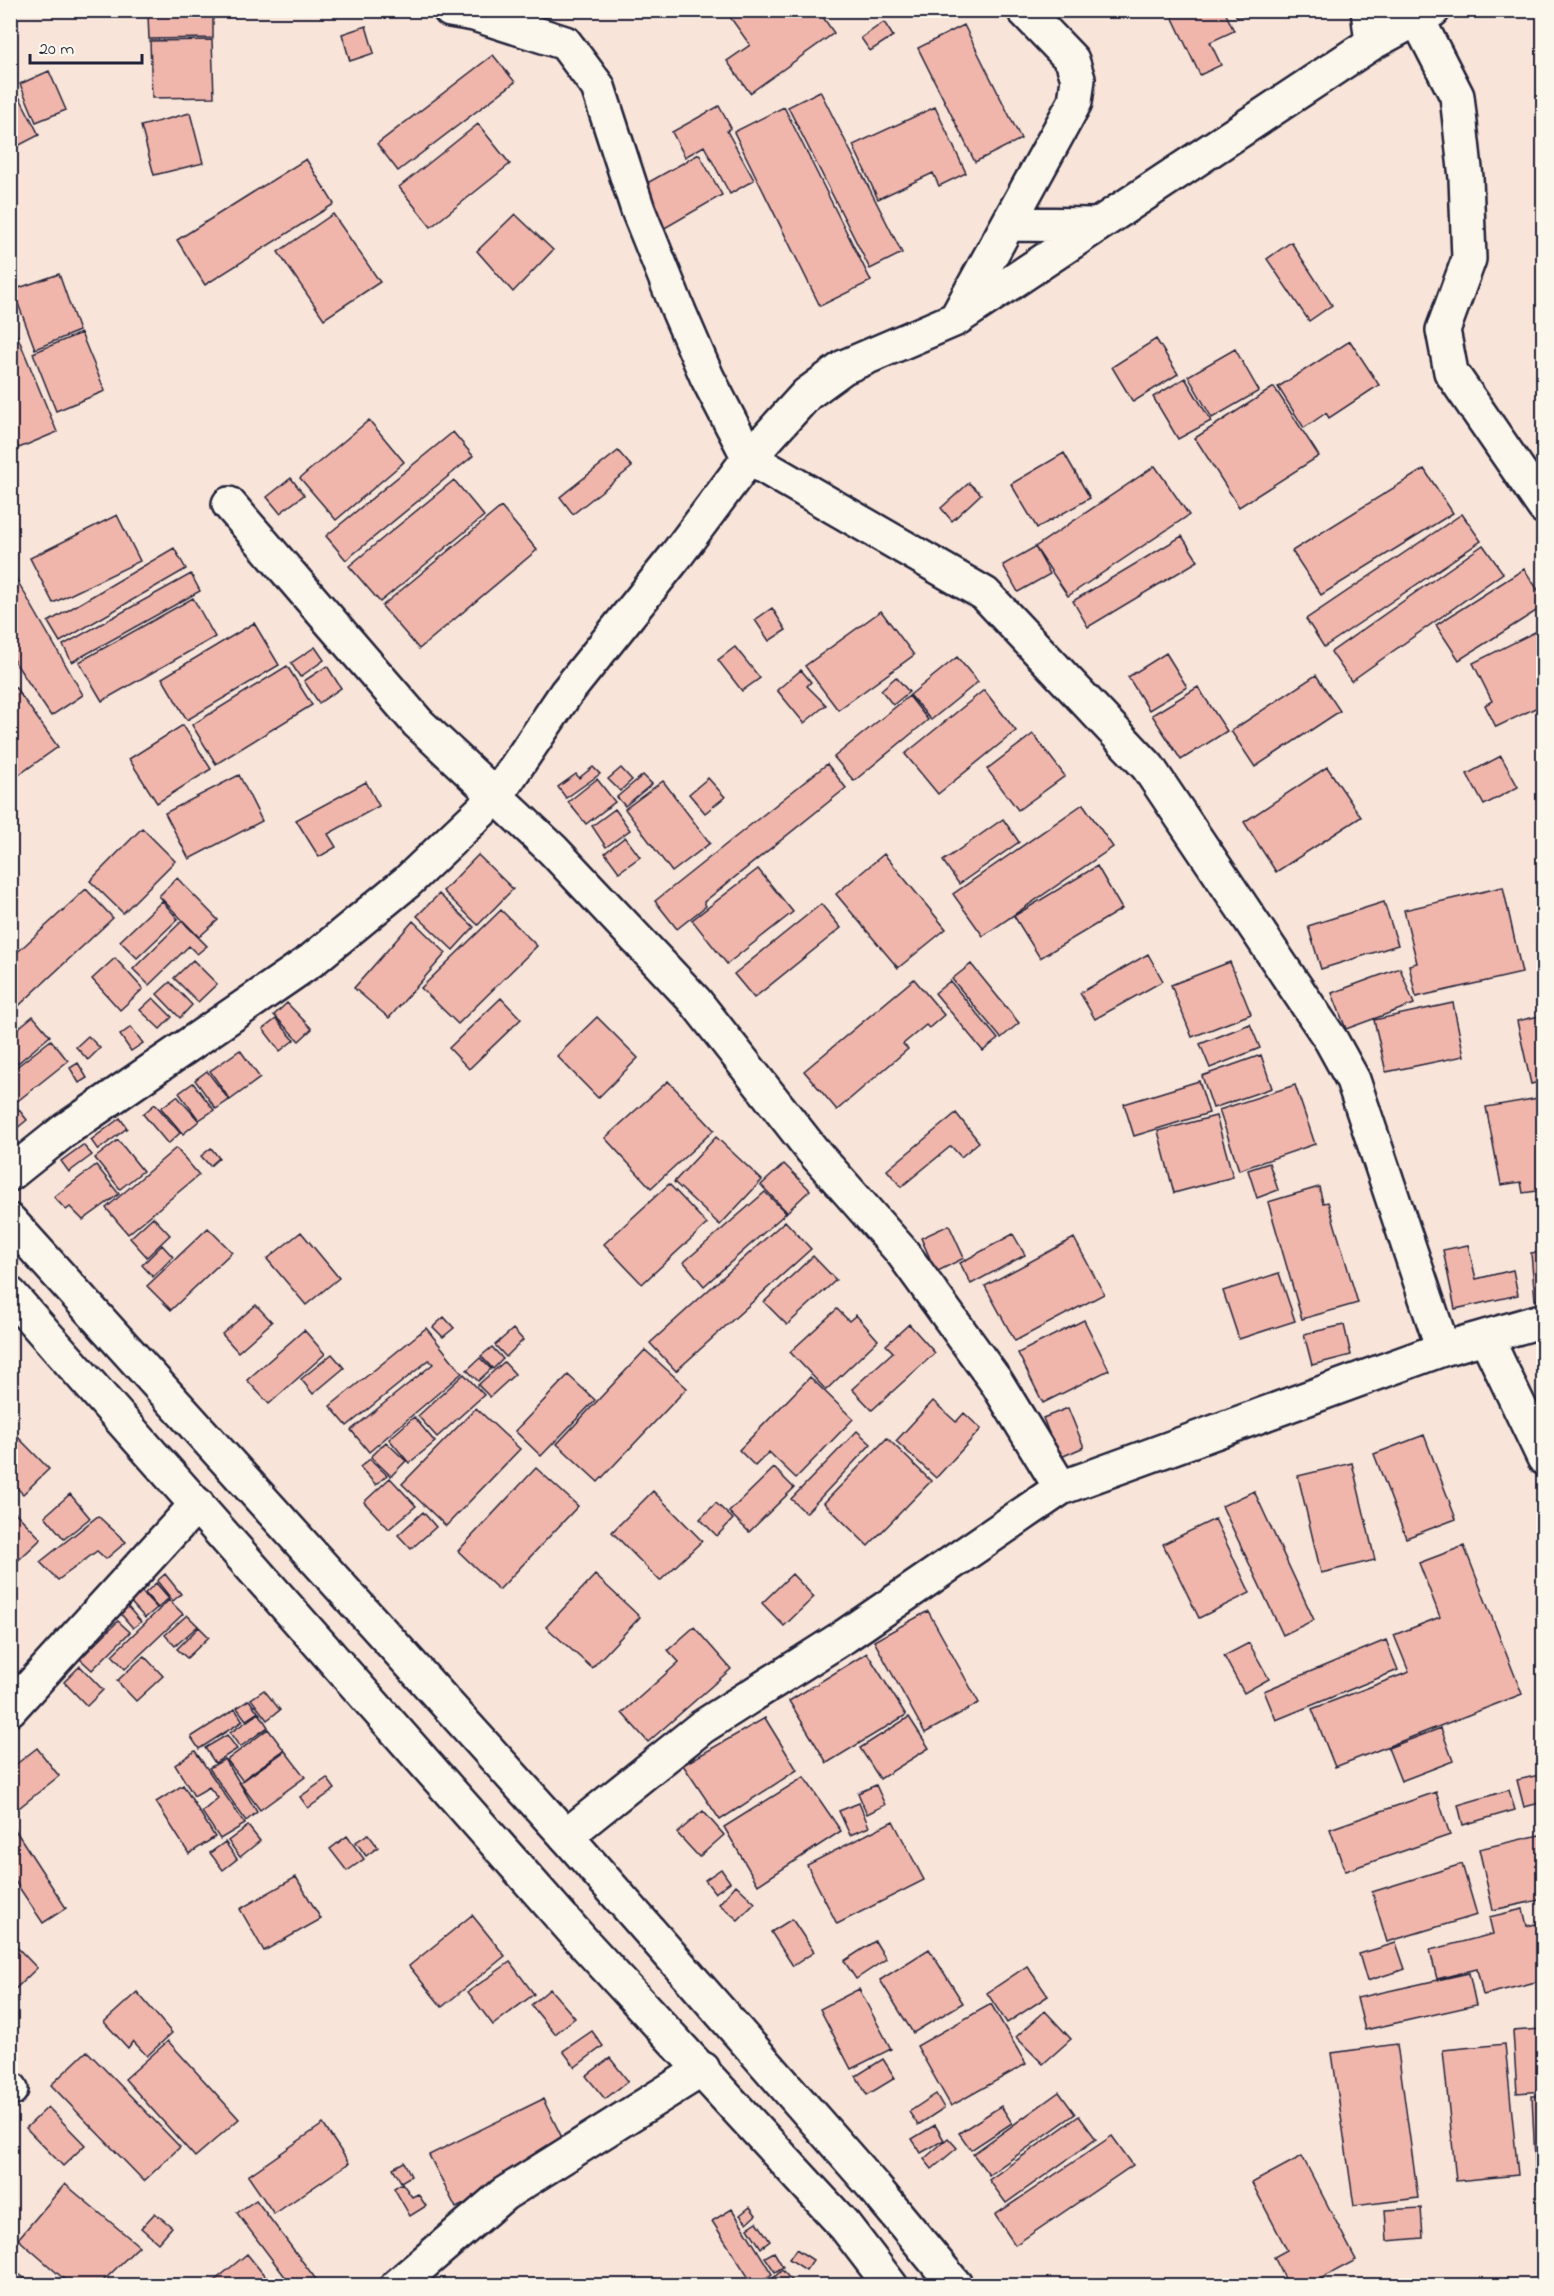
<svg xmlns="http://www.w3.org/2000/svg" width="1554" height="2296" font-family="'Indie Flower',sans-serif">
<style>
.building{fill:#f1b6ab;stroke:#22223b;stroke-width:1.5}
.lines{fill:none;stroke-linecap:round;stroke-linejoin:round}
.minor-casing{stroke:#22223b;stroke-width:38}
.tertiary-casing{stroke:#22223b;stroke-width:38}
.minor{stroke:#fbf7ec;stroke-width:33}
.tertiary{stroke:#fbf7ec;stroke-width:33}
</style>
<rect width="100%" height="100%" fill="#f8e4d8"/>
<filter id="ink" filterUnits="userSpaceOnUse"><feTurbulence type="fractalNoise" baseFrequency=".0167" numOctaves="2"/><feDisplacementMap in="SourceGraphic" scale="12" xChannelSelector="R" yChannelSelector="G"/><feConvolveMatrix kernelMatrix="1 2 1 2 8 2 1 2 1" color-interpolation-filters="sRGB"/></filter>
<g filter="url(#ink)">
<!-- building -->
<path class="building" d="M152,10h61v28l-64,1 -1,-24h4z
M725,10h93l16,23 -84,60 -23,-32 23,-16z
M1169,10h55l10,21 -24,11 11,23 -21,10z
M1234,10h21l-18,8z
M884,22l9,14 -23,15 -9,-13z
M964,25l57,114 -46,23 -57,-114z
M366,26l8,27 -24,8 -8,-27z
M212,40l2,57 -62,1 -2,-57z
M493,55l22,27 -117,89 -21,-27z
M49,71l17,39 -30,12 -16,-38z
M820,91l82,162 -32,16 -82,-162z
M20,98l19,37 -29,15v-47z
M719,106l12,22 -4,3 27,49 -24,14 -26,-48 -19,11 -13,-25z
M784,107l87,174 -51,25 -86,-174z
M935,107l31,66 -27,13 -6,-13 -55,26 -25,-54z
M190,113l13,50 -49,12 -13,-49z
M478,124l32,40 -79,63 -32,-40z
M699,154l23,41 -59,34 -23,-42z
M306,159l28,45 -129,81 -28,-45z
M333,214l47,68 -56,37 -46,-67z
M515,214l38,36 -40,42 -36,-41z
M1291,242l41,63 -23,16 -42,-62z
M59,274l20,57 -44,18 -22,-59z
M10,318l47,114 -38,16 -3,-7 -6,2z
M81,333l24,58 -49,20 -23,-58z
M1156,339l22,35 -45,28 -21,-35z
M1350,341l29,44 -50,33 -3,-5 -22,15 -26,-41z
M1235,349l24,42 -47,27 -24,-42z
M1185,378l26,43 -33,18 -25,-42z
M1274,387l45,69 -80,51 -44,-69z
M369,420l35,42 -68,58 -36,-42z
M453,432l20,24 -127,104 -20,-24z
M618,451l14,16 -59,47 -13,-17z
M1064,453l26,45 -53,30 -26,-44z
M1155,466l34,49 -121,81 -33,-49z
M1424,469l29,44 -132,82 -29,-44z
M291,478l13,17 -24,18 -13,-16z
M454,480l30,36 -104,86 -31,-36z
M969,483l12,11 -29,27 -11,-13z
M501,507l36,43 -118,99 -37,-43z
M1462,514l19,27 -157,106 -18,-28z
M117,515l23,46 -87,42 -23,-45z
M1182,536l16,25 -110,66 -15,-26z
M1483,545l20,28 -152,108 -20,-29z
M1035,547l15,27 -32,18 -15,-27z
M174,548l12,21 -126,73 -12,-20z
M10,568l73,127 -32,21 -41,-61z
M1524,569l20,30v7l-85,54 -23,-35z
M191,574l9,17 -128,71 -9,-17z
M193,598l22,39 -113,64 -23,-39z
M772,608l14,22 -17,11 -14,-21z
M881,611l33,44 -76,55 -33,-44z
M254,623l25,42 -92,55 -25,-42z
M1537,631l7,13v60l-48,23 -11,-22 7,-4 -19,-38z
M315,647l9,13 -24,17 -9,-14z
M735,647l25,31 -18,13 -24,-31z
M1166,653l21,34 -38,23 -21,-33z
M957,657l21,25 -47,38 -21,-25z
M287,666l25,39 -96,59 -24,-39z
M327,666l14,22 -22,15 -15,-22z
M801,670l10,12 -4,4 19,19 -22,18 -27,-33z
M1316,675l24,36 -85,56 -24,-36z
M896,677l13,15 -16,13 -12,-15z
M15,687l43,60 -48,34v-91z
M1198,687l29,44 -46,29 -29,-45z
M984,690l32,41 -78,63 -33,-40z
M909,696l19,24 -74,61 -20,-24z
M183,725l28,44 -54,34 -28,-44z
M1033,734l32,42 -47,34 -31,-41z
M1501,756l17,31 -34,18 -17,-31z
M827,764l19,24 -142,114 2,4 -29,23 -22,-28z
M593,767l7,7 -34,24 -8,-11 18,-13 3,4z
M1327,767l34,50 -85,55 -32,-50z
M621,768l11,12 -12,11 -12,-12z
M239,775l23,46 -73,38 -24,-46z
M643,775l9,9 -27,22 -8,-9z
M708,778l17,19 -20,16 -16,-19z
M597,779l18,23 -29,22 -18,-22z
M663,781l47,62 -38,29 -47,-63z
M366,782l13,24 -51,28 8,13 -17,10 -23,-37z
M1083,804l30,43 -130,89 -30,-42z
M615,809l15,21 -24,17 -14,-21z
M1003,819l16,23 -60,42 -16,-23z
M142,828l33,33 -52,52 -33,-32z
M625,837l15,20 -21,15 -14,-19z
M884,854l62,75 -48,39 -62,-74z
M478,855l35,34 -35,36 -35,-34z
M1097,866l25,43 -82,49 -26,-42z
M758,869l35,43 -66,52 -35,-44z
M177,878l41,42 -19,17 -40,-41z
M1503,887l19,86 -106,24 -7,-32 8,-2 -13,-53z
M86,889l27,29 -102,95 -1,-54z
M439,894l35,33 -21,23 -36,-34z
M162,901l16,18 -41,39 -17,-17z
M1384,902l14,43 -77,24 -13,-43z
M821,904l20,24 -87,70 -20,-24z
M501,910l36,36 -79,78 -37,-36z
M182,921l25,25 -10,8 -8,-8 -40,39 -16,-16z
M413,921l33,32 -57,65 -35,-30z
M1148,954l15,27 -68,38 -15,-26z
M115,958l28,31 -23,21 -28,-31z
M193,960l24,24 -19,18 -24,-24z
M1230,962l21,52 -59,23 -21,-52z
M971,964l48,59 -18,15 -49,-59z
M1400,968l14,36 -68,25 -14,-36z
M914,979l30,36 -15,13 -3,-3 -23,19 5,5 -71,61 -33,-39z
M950,981l48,58 -15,12 -48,-58z
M170,982l22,23 -12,13 -23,-24z
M153,998l19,19 -12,12 -20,-19z
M501,998l20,21 -52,50 -20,-21z
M287,1003l25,26 -13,12 -25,-26z
M1453,1003l11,53 -78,16 -12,-52z
M1544,1015v66l-13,3 -14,-63z
M33,1016l17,20 -32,27 -8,-8v-20z
M597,1017l41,41 -40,40 -41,-42z
M276,1019l18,21 -14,11 -17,-22z
M1250,1024l10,24 -50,20 -10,-24z
M131,1027l12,16 -12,8 -11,-16z
M88,1036l12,12 -12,12 -12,-13z
M51,1040l17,21 -58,46v-35z
M240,1050l20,28 -30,22 -20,-29z
M1261,1055l11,33 -59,20 -11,-32z
M78,1063l9,15 -8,5 -9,-15z
M207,1071l22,29 -13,9 -21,-29z
M668,1081l46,49 -63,58 -46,-50z
M1199,1081l10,32 -75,23 -10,-32z
M193,1083l21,27 -15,10 -20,-27z
M1295,1085l20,59 -76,26 -20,-60z
M177,1096l22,25 -16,13 -22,-26z
M1544,1097v93l-21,3 -2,-11 -20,3 -15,-78z
M155,1104l25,29 -12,11 -25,-30z
M16,1106l11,14 -17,14v-18l4,-3 -3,-3z
M956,1113l23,29 -18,15 -10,-11 -50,41 -14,-17z
M1216,1116l17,61 -59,16 -16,-62z
M120,1118l7,10 -29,22 -7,-10z
M716,1137l46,43 -42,45 -46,-43z
M118,1140l25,31 -23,18 -25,-31z
M83,1145l9,10 -23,17 -8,-11z
M176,1148l23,27 -71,59 -22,-26z
M211,1148l8,10 -9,8 -9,-10z
M1269,1163l9,27 -21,8 -9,-28z
M784,1164l26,26 -23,22 -26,-27z
M96,1165l23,29 -36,26 -13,-13 -4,3 -12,-13z
M669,1184l38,40 -65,60 -38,-40z
M1319,1187l4,16 5,-1 30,101 -56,16 -34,-117z
M765,1192l21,21 -82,73 -20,-24z
M153,1217l17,18 -23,22 -17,-19z
M785,1221l26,28 -135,122 -26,-28z
M949,1225l15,33 -28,14 -15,-34z
M208,1228l24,24 -61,58 -24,-24z
M301,1232l38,46 -33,27 -39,-46z
M1013,1234l12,21 -54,29 -11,-21z
M1074,1238l30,56 -89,47 -30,-55z
M162,1245l11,12 -20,20 -11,-12z
M1468,1245l8,34 37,-9 5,25 -63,14 -12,-59z
M1544,1252v47l-9,1 -4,-47z
M813,1256l23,24 -49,45 -23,-23z
M1279,1273l16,48 -56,18 -16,-48z
M256,1305l16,17 -34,30 -16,-18z
M837,1309l12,12 7,-6 22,25 -52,50 -36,-38z
M444,1317l10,11 -11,9 -10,-10z
M1084,1320l25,50 -66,33 -25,-50z
M909,1324l26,29 -63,57 -20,-21 41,-37 -7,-7z
M1344,1325l7,30 -39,10 -8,-31z
M426,1328l36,45 -93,79 -18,-22 82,-66 -4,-4 -82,66 -17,-20z
M513,1329l10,11 -17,17 -11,-12z
M304,1330l21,24 -56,50 -22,-24z
M492,1347l11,12 -10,10 -12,-13z
M645,1350l42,38 -89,94 -41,-38z
M332,1354l12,14 -31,26 -12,-15z
M480,1358l11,11 -13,12 -11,-11z
M504,1362l11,12 -25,23 -12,-12z
M464,1374l20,21 -47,42 -19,-21z
M568,1375l27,25 -54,56 -26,-25z
M810,1377l43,42 -57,59 -27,-26 -14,14 -16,-16z
M933,1401l23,21 8,-9 17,16 -45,49 -40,-37z
M476,1408l44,41 -74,77 -44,-42z
M1068,1408l16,39 -25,11 -16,-40z
M414,1417l21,25 -26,21 -20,-24z
M857,1431l14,13 -65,69 -15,-14z
M13,1432l36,37 -26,25 -13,-13v-46z
M1424,1435l32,84 -50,19 -32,-84z
M887,1438l44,43 -63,65 -44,-43z
M386,1442l20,19 -15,15 -20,-19z
M370,1459l17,16 -11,10 -16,-18z
M1352,1463l23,97 -54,13 -23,-97z
M536,1468l42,38 -79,84 -41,-39z
M774,1468l20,20 -45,44 -20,-20z
M390,1478l26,28 -27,23 -25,-27z
M653,1491l49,50 -42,40 -48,-49z
M1254,1491l60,129 -31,15 -61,-129z
M70,1494l20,24 -26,21 -19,-23z
M716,1503l17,16 -16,17 -17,-17z
M10,1507l31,32 -29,27 -2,-1z
M423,1512l13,15 -25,22 -13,-14z
M98,1516l28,26 -20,17 -9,-8 -39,29 -18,-18z
M1215,1519l35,74 -51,25 -36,-74z
M1464,1546l58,148 -187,73 -23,-58 97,-37 -15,-37 46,-18 -21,-54z
M165,1574l16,20 -8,7 -16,-20z
M792,1574l22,23 -30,29 -22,-23z
M595,1575l45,42 -48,51 -46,-41z
M156,1583l13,15 -11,10 -13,-15z
M138,1588l19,20 -12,10 -18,-20z
M169,1600l14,14 -58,55 -13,-14z
M127,1606l14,16 -8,6 -13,-15z
M928,1611l51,92 -54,30 -51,-92z
M187,1615l11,11 -23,20 -10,-11z
M118,1621l12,11 -38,38 -12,-11z
M199,1627l10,10 -22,21 -10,-9z
M694,1627l37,42 -83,73 -26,-29 57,-51 -11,-12z
M1386,1640l12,30 -122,50 -12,-29z
M1249,1643l20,36 -25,14 -20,-37z
M867,1653l39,62 -79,48 -38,-62z
M144,1656l19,20 -27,25 -19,-20z
M80,1666l23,24 -16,16 -23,-24z
M264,1690l16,20 -13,10 -16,-21z
M249,1700l9,12 -12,8 -9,-12z
M235,1709l8,12 -44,28 -8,-12z
M259,1713l9,14 -28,20 -10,-14z
M909,1717l20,31 -49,31 -20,-31z
M765,1718l32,52 -77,50 -37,-55z
M1441,1728l12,33 -52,20 -13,-33z
M268,1729l16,21 -42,30 -15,-20z
M227,1735l10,14 -22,14 -10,-15z
M37,1748l22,28 -44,35 -5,-6v-36z
M195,1751l50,73 -25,15 -18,-27 16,-14 -9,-11 -15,9 -19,-31z
M285,1751l20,26 -45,33 -20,-27z
M225,1759l32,53 -11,9 -37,-53z
M1544,1774v28l-20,5 -7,-27z
M804,1777l37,54 -83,54 -34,-58z
M327,1778l8,11 -27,19 -8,-11z
M183,1785l32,52 -26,17 -33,-52z
M876,1785l9,20 -18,9 -9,-21z
M1509,1790l6,20 -52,15 -5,-20z
M1436,1792l14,43 -105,36 -15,-42z
M859,1803l10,24 -19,8 -11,-24z
M703,1811l21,24 -25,22 -22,-24z
M893,1821l31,59 -87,44 -30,-59z
M10,1822l56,86 -23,15 -33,-49z
M248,1826l12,15 -20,16 -12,-16z
M368,1834l10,13 -12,9 -10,-14z
M1544,1834v65l-51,11 -14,-61z
M347,1836l17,23 -17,12 -17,-22z
M225,1842l12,17 -14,11 -13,-17z
M1462,1864l15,51 -90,27 -15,-50z
M721,1869l9,13 -15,11 -10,-13z
M296,1877l25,42 -57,32 -24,-42z
M736,1885l19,18 -17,17 -19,-16z
M1523,1909l4,17 17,-4v58l-61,15 -6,-26 -40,10 -7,-29 63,-16 -4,-17z
M472,1915l33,41 -63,51 -33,-41z
M792,1919l22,33 -21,14 -22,-34z
M10,1940l27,28 -27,26z
M875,1941l11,18 -30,20 -12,-18z
M1396,1943l9,26 -38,12 -8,-27z
M929,1949l34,54 -50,30 -33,-53z
M510,1962l24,32 -41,31 -25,-33z
M1027,1966l21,30 -41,27 -20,-30z
M1469,1973l7,32 -111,25 -8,-32z
M550,1989l25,29 -20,16 -24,-29z
M859,1989l32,60 -40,20 -31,-60z
M137,1992l35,41 -25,23 -14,-15 -5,7 -24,-26z
M991,2004l35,60 -75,42 -34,-60z
M1045,2011l26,28 -28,25 -27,-27z
M1542,2029l2,62 -27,2 -4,-62z
M592,2031l11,15 -28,21 -12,-16z
M168,2041l71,78 -44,38 -70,-78z
M1397,2044l21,154 -64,8 -22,-153z
M1505,2044l13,131 -62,6 -13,-131z
M87,2051l93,96 -36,34 -93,-96z
M610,2058l18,23 -23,18 -19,-23z
M883,2059l12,19 -28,17 -11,-19z
M1059,2092l16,22 -86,61 -16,-21z
M936,2094l8,14 -26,17 -9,-13z
M1532,2096h12v86h-8z
M543,2099l26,53 -113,56 -27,-53z
M1001,2106l11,17 -41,27 -12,-17z
M48,2107l37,38 -22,21 -37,-38z
M1079,2116l17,23 -90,64 -17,-23z
M323,2124l26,39 -75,51 -26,-38z
M935,2125l9,15 -23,13 -9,-14z
M1112,2136l21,29 -118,80 -20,-30z
M948,2138l9,10 -25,21 -8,-10z
M1302,2156l54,104 -49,26 -3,-5 -15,5 -15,-29 13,-7 -35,-67z
M404,2162l7,14 -10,6 -8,-14z
M402,2183l10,14 6,-3 8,12 -16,10 -16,-28z
M65,2184l74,62 -41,40h-26l-54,-47z
M256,2200l65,86h-29l-55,-73z
M750,2207l6,8 -9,8 -7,-8z
M1421,2208l2,30 -36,3 -2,-31z
M732,2209l40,65 -18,12 -42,-65z
M155,2213l17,14 -14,16 -17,-15z
M757,2222l13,19 -9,7 -13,-20z
M796,2249l17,11 -7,10 -17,-11z
M774,2252l9,15 -8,5 -10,-15z
M247,2254l26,32h-65z
M10,2268l20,14 -2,4h-18z
M782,2270l10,11 -5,5h-22z"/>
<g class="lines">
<defs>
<path id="minor" d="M450,10l24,4 91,29 33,44 40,123 41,102 28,65 42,81 236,136 163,173 183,273 22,40 90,269
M1368,10l4,33
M1418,20l39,76 9,82 3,81 -26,71 8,42 93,135
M1009,224l88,1
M958,315l117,-213 3,-23 -6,-19 -48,-50
M229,504l189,219 135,127 142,151 117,149 90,102 95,131 64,105
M10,1174l55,-44 247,-170 95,-78 88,-84 71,-105 109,-136 74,-99 58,-64 37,-27 112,-48 416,-276 61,-33
M1486,1337l58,121
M10,1709l187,-205
M566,1836l136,-109 143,-91 216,-148 382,-139 101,-29
M10,2089h1
M397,2286l107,-92 199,-125"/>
<path id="tertiary" d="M10,1221l556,615 307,350 83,100
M10,1294l575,650 260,282 46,60"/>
</defs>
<!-- minor casing -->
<use href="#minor" class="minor-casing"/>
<!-- tertiary casing -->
<use href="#tertiary" class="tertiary-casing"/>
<!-- minor -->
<use href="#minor" class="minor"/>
<!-- tertiary -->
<use href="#tertiary" class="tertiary"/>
</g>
</g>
<!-- margin -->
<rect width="1554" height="2296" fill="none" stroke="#fbf7ec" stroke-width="36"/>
<rect x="18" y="18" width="1518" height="2260" fill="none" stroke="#22223b" stroke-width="2" filter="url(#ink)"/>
<!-- scale -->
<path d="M30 54v9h112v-9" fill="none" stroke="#22223b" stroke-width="3"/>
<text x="39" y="54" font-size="18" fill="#22223b" stroke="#fbf7ec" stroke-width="4.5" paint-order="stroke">20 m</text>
</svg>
